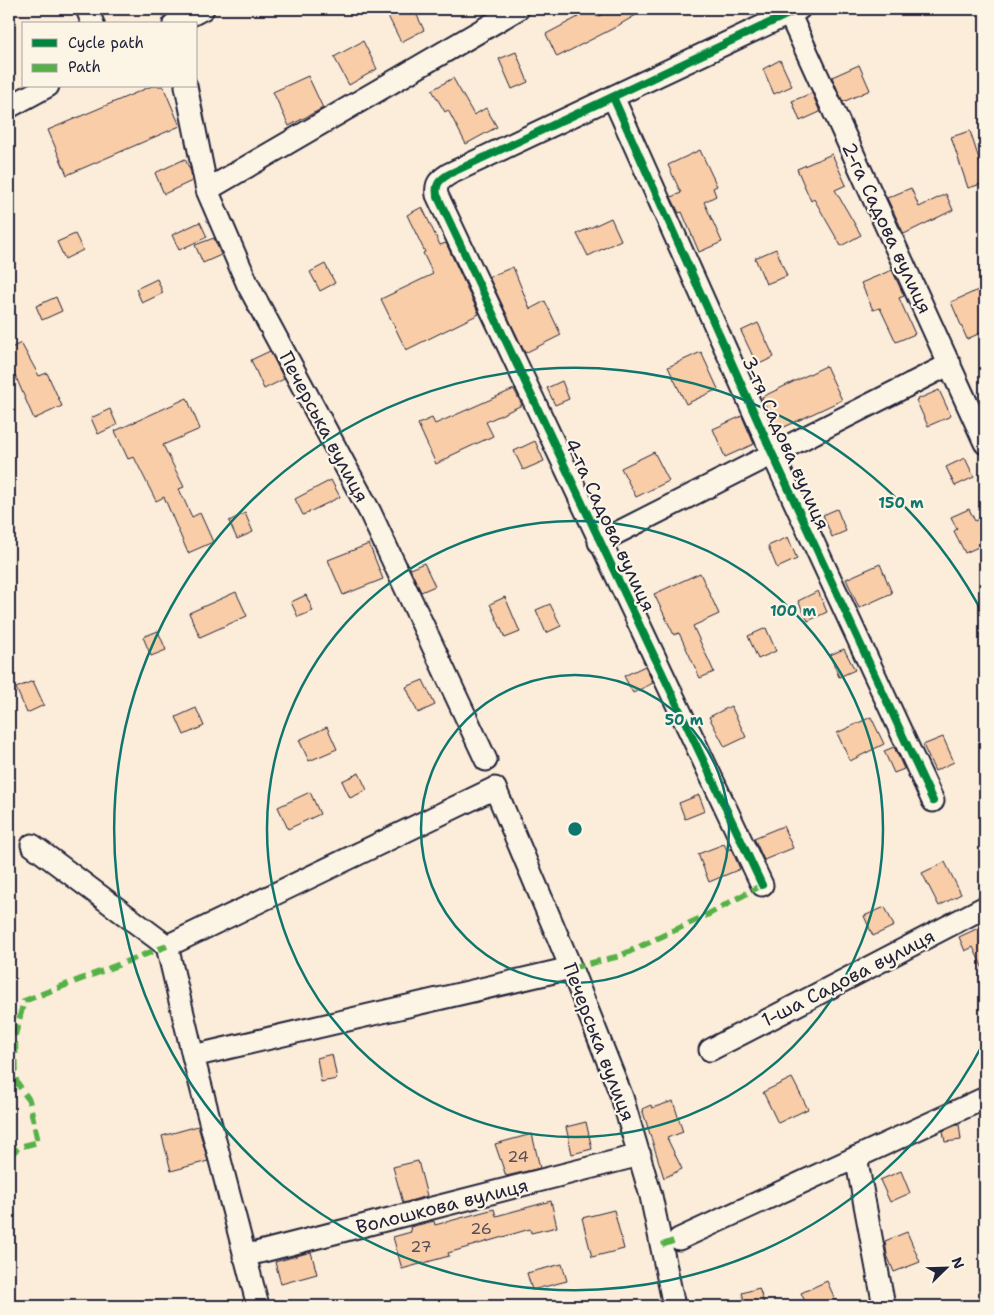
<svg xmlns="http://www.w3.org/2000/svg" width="994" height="1315" font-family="'Shantell Sans',sans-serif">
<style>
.building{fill:#f9cda8;stroke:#22223b}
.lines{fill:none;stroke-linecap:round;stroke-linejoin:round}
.minor-casing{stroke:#22223b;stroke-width:25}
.minor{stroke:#fcf5e5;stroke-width:21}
.quiet{stroke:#55b146;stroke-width:6;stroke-dasharray:12 6;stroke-linecap:butt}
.cycleway-casing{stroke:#fcf5e5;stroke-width:11}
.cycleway{stroke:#00873e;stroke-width:8}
.ring{fill:none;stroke:#0f766e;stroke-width:2.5}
.labels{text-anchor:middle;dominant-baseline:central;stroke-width:4.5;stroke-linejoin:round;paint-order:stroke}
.number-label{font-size:16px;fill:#584d56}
.street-label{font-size:19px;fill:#22223b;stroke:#fcf5e5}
.centre{fill:#0f766e;stroke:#fcf5e5;stroke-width:2.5}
.ring-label{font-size:15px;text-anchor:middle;font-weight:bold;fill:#0f766e;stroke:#fcf5e5;stroke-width:4.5;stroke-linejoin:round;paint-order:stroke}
</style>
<rect width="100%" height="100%" fill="#fbedd9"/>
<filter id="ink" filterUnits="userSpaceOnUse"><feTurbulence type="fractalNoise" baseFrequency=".02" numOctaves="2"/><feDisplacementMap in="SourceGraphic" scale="10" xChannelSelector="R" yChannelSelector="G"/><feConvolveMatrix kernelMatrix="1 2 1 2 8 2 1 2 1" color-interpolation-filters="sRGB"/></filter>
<g filter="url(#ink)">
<!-- building -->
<path class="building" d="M398,9h16l10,21 -23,12 -14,-28z
M573,9h20l4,8 15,-8h34l-32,19 -57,29 -11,-23 32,-17z
M363,41l14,28 -28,16 -15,-28z
M516,52l12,30 -16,7 -13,-30z
M780,60l12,26 -18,8 -11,-25z
M859,65l11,25 -27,12 -11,-25z
M308,76l15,32 -34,18 -16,-34z
M453,78l21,37 12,-7 11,19 -31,17 -18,-34 -3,2 -13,-22z
M152,86h11l17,40 -113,49 -19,-45z
M812,93l8,19 -20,9 -8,-20z
M970,131l15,47v5l-17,5 -17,-51z
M700,150l17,36 -4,2 3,8 -12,6 18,40 -23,10 -17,-40 -3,1 -8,-16 10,-4 -13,-28z
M832,154l14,31 -11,5 26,45 -20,11 -27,-47 -3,2 -14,-32z
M185,159l6,13 1,9 -28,13 -9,-21z
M911,188l8,19 27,-13 7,16 -49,24 -17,-36z
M422,207l18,38 6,-2 33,71 -73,36 -25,-51 52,-25 -10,-21 2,-1 -18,-37z
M611,218l10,22 -33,16 -11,-22z
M200,222l7,15 -28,13 -7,-15z
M75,234l8,16 -18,9 -8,-17z
M214,238l7,17 -18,8 -8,-18z
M776,249l11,27 -21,8 -11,-26z
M325,264l10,19 -15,8 -10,-19z
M513,267l17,42 15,-8 16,34 -36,18 -36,-76z
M892,270l12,26 -5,2 16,36 -19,8 -16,-34 -7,2 -12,-27z
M157,279l6,14 -21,10 -6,-14z
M985,287v44l-18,8 -16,-37z
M56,297l6,14 -20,9 -6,-14z
M758,323l16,34 -17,8 -16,-34z
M21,343l18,33 8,-3 15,33 -28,13 -25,-58v-12z
M270,351l14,28 -20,10 -13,-29z
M701,352l17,37 -32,15 -18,-37z
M826,366l16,34 -66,31 -14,-34z
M562,381l7,18 -14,6 -8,-17z
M514,389l8,16 -36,17 7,14 -43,20v1l-14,7 -18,-40 14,-6 3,6z
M939,390l12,26 -23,10 -12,-26z
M187,398l13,31 -37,16 21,42 -5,2 13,28 8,-4 13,29 -25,11 -24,-56 -8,4 -22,-44 -6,2 -13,-28z
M110,409l7,16 -19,9 -7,-16z
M742,416l12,28 -29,13 -12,-28z
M535,441l9,20 -21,9 -9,-19z
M654,452l15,29 -33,16 -15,-29z
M965,458l9,19 -19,9 -9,-19z
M331,480l9,17 -37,18 -8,-16z
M837,509l9,22 -14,6 -9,-22z
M969,509l6,12 10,-5v28l-20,9 -11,-22 3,-2 -6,-12z
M245,513l8,19 -16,7 -8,-18z
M788,537l9,22 -20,9 -9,-22z
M369,544l14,35 -40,16 -15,-35z
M424,563l11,23 -14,6 -11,-23z
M880,564l12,29 -33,15 -13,-29z
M700,573l19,41 -26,12 21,46 -14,6 -21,-45 -5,2 -20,-41z
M818,591l9,21 -19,9 -10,-20z
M236,592l11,24 -47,21 -11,-24z
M306,595l7,16 -15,6 -7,-15z
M505,597l15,35 -15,6 -15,-34z
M550,604l11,22 -15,7 -10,-23z
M766,628l10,23 -18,8 -10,-23z
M158,631l8,19 -15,6 -8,-19z
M844,649l11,21 -16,7 -9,-22z
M645,666l8,17 -20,10 -9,-17z
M423,680l12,25 -17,8 -12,-26z
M33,681l11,24 -17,8 -11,-25z
M731,706l15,31 -21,10 -16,-30z
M196,708l8,18 -20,9 -8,-18z
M871,717l13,27 -34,17 -13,-28z
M327,727l10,22 -28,12 -10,-21z
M943,737l11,25 -19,9 -12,-26z
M894,747l10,22 -10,4 -10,-22z
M359,773l8,17 -17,8 -8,-17z
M310,792l10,22 -32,15 -10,-22z
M699,795l6,16 -20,8 -6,-16z
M783,826l10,22 -29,12 -10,-22z
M724,844l3,6 4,-2 9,21 -31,13 -11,-28z
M945,862l16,32 -22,12 -17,-33z
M885,907l9,19 -21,10 -9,-20z
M985,925v48l-12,-26 -8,4 -6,-14z
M332,1054l5,25 -16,3 -4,-24z
M792,1078l16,31 -30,14 -15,-31z
M673,1101l10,31 -16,6 15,31 -18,9 -22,-69 9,-4 1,3z
M586,1122l6,27 -20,5 -6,-27z
M959,1124l2,16 -16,2 -2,-11z
M198,1126l10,35 -37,10 -9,-35z
M532,1134l8,34 -34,8 -11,-32z
M418,1161l9,35 -24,7 -10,-36z
M901,1171l9,22 -20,9 -10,-22z
M551,1201l6,26 -26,6 -1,-4 -82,24 1,3 -47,13 -9,-32 18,-5 -1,-5 24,-6 1,4 59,-16 2,7z
M614,1210l10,39 -32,8 -10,-39z
M907,1232l13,30 -26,10 -7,-17 -2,-14z
M311,1252l6,22 -36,10 -6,-22z
M562,1264l5,17 -35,9 -5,-17z
M827,1281l11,25h-31l-6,-13z
M759,1288l6,18h-19l-4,-13z"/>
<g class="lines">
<defs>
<path id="minor" d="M87,9l6,15
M789,13l196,430
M174,24l29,-15
M186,86l21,104 41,95 122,227 116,248
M613,97l159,356 161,348
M9,107l39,-21
M207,190l311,-181
M599,542l351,-178
M32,845l135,101 26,110 65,250
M762,885l-325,-690c-2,-12 3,-15 12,-21l350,-165
M167,946l328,-158 76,180 51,129 29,99 23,110
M710,1050l275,-143
M193,1056l378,-88
M856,1157l28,149
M679,1239l306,-141
M244,1256l396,-101"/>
</defs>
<!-- minor casing -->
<use href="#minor" class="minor-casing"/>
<!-- minor -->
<use href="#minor" class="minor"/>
<!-- quiet -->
<path class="quiet" d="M571,968l49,-12 85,-40 57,-31
M9,1156l10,-9 19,-5 -9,-42 -13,-19 -1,-46 9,-34 143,-55
M662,1245l17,-6"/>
<defs>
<path id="cycleway" d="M613,97l159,356 161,348
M762,885l-325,-690c-2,-12 3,-15 12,-21l350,-165"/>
</defs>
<!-- cycleway casing -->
<use href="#cycleway" class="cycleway-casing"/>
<!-- cycleway -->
<use href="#cycleway" class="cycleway"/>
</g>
</g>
<!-- distance rings -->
<g class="ring">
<circle cx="575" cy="829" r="154"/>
<circle cx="575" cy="829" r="308"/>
<path d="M984 1042A461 461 0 1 1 984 616"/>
</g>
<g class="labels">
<!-- number labels -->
<g class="number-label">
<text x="518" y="1156">24</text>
<text x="481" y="1228">26</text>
<text x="421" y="1246">27</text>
</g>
<!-- street labels -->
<g class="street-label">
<text transform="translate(887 228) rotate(65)">2-га Садова вулиця</text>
<text transform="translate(324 427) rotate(62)">Печерська вулиця</text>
<text transform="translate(786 443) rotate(66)">3-тя Садова вулиця</text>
<text transform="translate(610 525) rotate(65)">4-та Садова вулиця</text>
<text transform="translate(848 978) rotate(-27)">1-ша Садова вулиця</text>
<text transform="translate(599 1042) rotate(69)">Печерська вулиця</text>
<text transform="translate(442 1206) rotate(-14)">Волошкова вулиця</text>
</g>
</g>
<circle cx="575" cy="829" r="8" class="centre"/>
<g class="ring-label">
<text x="901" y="508">150 m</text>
<text x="793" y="616">100 m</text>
<text x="684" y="725">50 m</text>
</g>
<!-- margin -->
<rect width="994" height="1315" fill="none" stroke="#fcf5e5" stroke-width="30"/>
<rect x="15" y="15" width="964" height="1285" fill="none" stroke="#22223b" stroke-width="2" filter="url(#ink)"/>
<!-- legend -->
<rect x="22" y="22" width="175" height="65" fill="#fcf5e5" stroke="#a5a1a1"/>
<rect x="32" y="39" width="25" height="8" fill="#00873e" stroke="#a5a1a1"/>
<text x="68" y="48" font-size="15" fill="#22223b">Cycle path</text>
<rect x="32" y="64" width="25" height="8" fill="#55b146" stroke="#a5a1a1"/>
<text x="68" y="72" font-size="15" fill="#22223b">Path</text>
<!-- north arrow -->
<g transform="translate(946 1268) rotate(67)" stroke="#fcf5e5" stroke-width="4" paint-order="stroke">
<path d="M0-4L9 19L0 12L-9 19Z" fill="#22223b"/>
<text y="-8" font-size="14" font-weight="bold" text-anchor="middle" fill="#22223b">N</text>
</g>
</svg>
